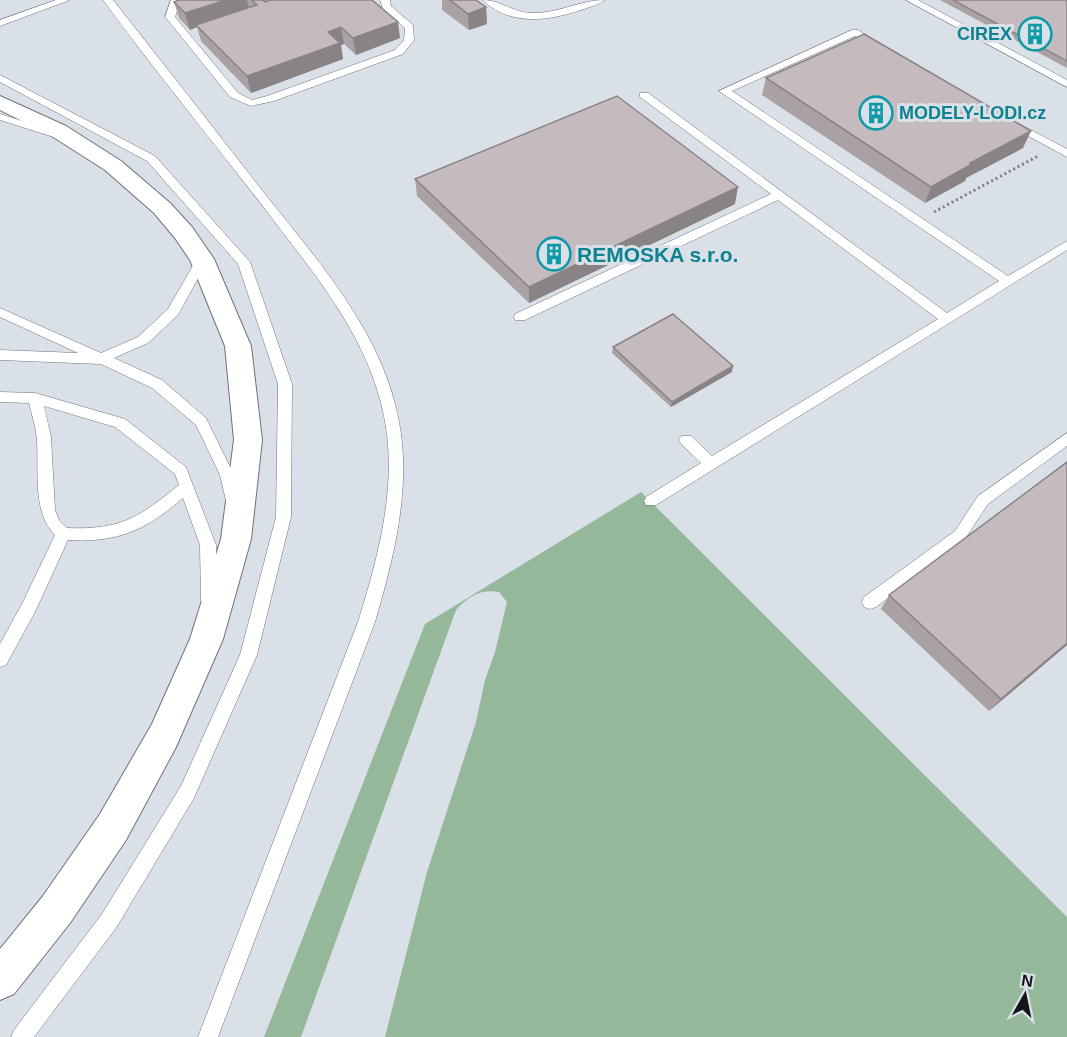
<svg xmlns="http://www.w3.org/2000/svg" width="1067" height="1037" font-family="Arial,sans-serif">
<style>
.green{fill:#95b89b}
.lines{fill:none;stroke-linecap:round;stroke-linejoin:round}
.service-casing{stroke:#6e737a;stroke-width:1}
.minor-casing{stroke:#6e737a;stroke-width:2}
.path{stroke:#7b7f84;stroke-width:3;stroke-dasharray:2 3;stroke-linecap:butt}
.service{fill:#fff;fill-rule:evenodd}
.minor{fill:#fff;fill-rule:evenodd}
.wall{fill:#a9a1a4}
.shaded-wall{fill:#8a8386}
.building{fill:#c5bbbf;stroke:#8a8386;stroke-width:1.5}
.labels{text-anchor:middle;dominant-baseline:central;stroke-width:6;stroke-linejoin:round;paint-order:stroke}
.far-culture-label{font-size:18px;font-weight:bold;fill:#0d838f;stroke:#dae0e8;text-anchor:end}
.culture-label{font-size:21px;font-weight:bold;fill:#0d838f;stroke:#dae0e8;text-anchor:start}
</style>
<rect width="100%" height="100%" fill="#dae0e8"/>
<!-- green -->
<path class="green" d="M641,492l426,425v120h-682l42,-165 49,-150 9,-42 10,-28 12,-50 -8,-10c-19,-3 -30,4 -43,18l-155,427h-37l161,-413z"/>
<g class="lines">
<defs>
<path id="service" d="M56,0h14l-70,26v-6z
M103,0h10c50,63 99,126 148,189 52,66 115,135 135,219 18,72 -1,145 -21,214l-157,415h-20l160,-415c21,-68 42,-143 24,-215 -18,-76 -71,-137 -117,-198 -54,-70 -110,-138 -162,-209z
M171,0h10l-6,17 63,76 14,7 15,-4 128,-46 9,-10 1,-12 -22,-19 -3,-9h10l1,6 22,19 1,15 -11,14 -129,47 -23,5 -21,-9 -63,-78 -2,-2z
M483,0c18,0 30,13 49,13 25,1 48,-13 73,-13 -7,5 -18,8 -27,11 -31,10 -69,15 -95,-11z
M906,0h12l149,80v7z
M852,30h6l24,15 -8,2 -19,-11 -123,55 276,185 59,-35v9l-411,255h-10l-2,-4 2,-4 55,-34 -20,-19 -2,-4 2,-4h10l21,20 226,-137 -160,-119 -253,120h-10l-1,-3 1,-3 256,-120 -131,-97v-4h8l299,220 52,-32 -280,-190z
M0,75l155,81 95,106 42,122 -1,133 -34,138 -63,143 -78,130 -82,109h-23l3,-7 88,-116 79,-128 59,-131 36,-138 2,-133 -40,-120 -91,-103 -147,-79z
M0,114l61,19 1,2 -5,3 -57,-18z
M1012,120l55,29v8l-59,-32v-4z
M202,256l6,4 -30,55 -30,28 -34,15 48,22 44,38 28,57 5,26 -2,4h-10l-7,-30 -24,-50 -44,-37 -51,-24 -101,-4v-10l78,3 -78,-36v-9l101,45 37,-16 30,-28 30,-52z
M0,392l35,1 90,26 61,48 30,78 1,55 -2,5 -6,2 -6,-2 -2,-5 -1,-55 -17,-47c-37,32 -65,45 -115,42l-33,72 -29,53 -6,2v-23l23,-42 32,-67c-23,-23 -16,-64 -18,-95 -1,-12 -5,-25 -8,-37l-29,-1zM44,406l71,21 60,47 4,11c-41,33 -58,45 -112,43l-8,-8 -4,-10 -4,-73z
M1067,433v13l-79,58 -23,35 -89,68 -6,2 -6,-2 -2,-5 2,-5 91,-66 23,-35z"/>
<path id="minor" d="M0,96l66,30 55,35 49,42 22,24 22,32 37,87 11,94 -11,99 -28,100 -47,108 -50,93 -56,83 -56,71 -14,6v-51l43,-53 57,-82 52,-90 38,-85 31,-100 13,-99 -9,-94 -35,-86 -15,-22 -21,-25 -49,-43 -55,-35 -50,-25z"/>
</defs>
<!-- service casing -->
<use href="#service" class="service-casing"/>
<!-- minor casing -->
<use href="#minor" class="minor-casing"/>
<!-- path -->
<path class="path" d="M934,212l104,-56"/>
<!-- service -->
<use href="#service" class="service"/>
<!-- minor -->
<use href="#minor" class="minor"/>
</g>
<!-- wall -->
<path class="wall" d="M179,0h193l28,38 -44,17 -12,-11 -3,1 2,14 -92,34 -50,-52 -4,-14 -7,3 -11,-12 -5,-16z
M442,0h34l10,7 1,17 -18,6 -27,-20z
M940,0h127v68z
M766,78l257,70 -57,30 -1,3 -40,22 -163,-108z
M415,179l320,25 -206,99 -112,-107z
M613,347l119,25 -61,35 -59,-54z
M1067,462v183l-78,66 -108,-102 8,-14z"/>
<!-- shaded-wall -->
<path class="shaded-wall" d="M226,0h21l2,10 -53,15 1,2 -7,3 -5,-17z
M486,7l1,17 -18,6 -1,-16z
M398,22l2,16 -44,17 -3,-17z
M341,27l3,17 -3,1 2,14 -92,34 -4,-17 81,-44z
M1031,131l-8,17 -57,30 -1,3 -40,22 6,-16 39,-24z
M738,187l-3,17 -206,99v-16z
M733,366l-1,6 -61,35 1,-5z
M1067,643v2l-78,66 12,-12z"/>
<!-- building -->
<path class="building" d="M179,0h47l-41,13 -11,-11z
M252,0h11l2,2 6,-2h101l26,22 -45,16 -12,-11 -13,5 12,11 -93,33 -51,-51 61,-20z
M450,0h26l10,7 -18,7z
M953,0h114v61z
M864,34l167,97 -61,32 2,1 -41,23 -165,-109z
M617,96l121,91 -209,100 -114,-108z
M673,314l60,52 -61,36 -59,-55z
M1067,462v181l-66,56 -112,-104z"/>
<!-- icons -->
<defs>
<symbol id="building-ring" viewBox="-11 -11 22 22"><circle r="9.5" fill="#dae0e8" stroke="#0f9aa8" stroke-width="1.5"/><path d="M-4-6H4V6H1V3H-1V6H-4ZM-2.5-4.3h1.7v1.8h-1.7ZM.8-4.3h1.7v1.8H.8ZM-2.5-1h1.7V.8h-1.7ZM.8-1h1.7V.8H.8Z" fill="#0f9aa8"/></symbol>
</defs>
<g fill-rule="evenodd">
<use href="#building-ring" x="1016" y="15" width="38" height="38"/>
<use href="#building-ring" x="857" y="94" width="38" height="38"/>
<use href="#building-ring" x="535" y="235" width="38" height="38"/>
</g>
<g class="labels">
<!-- far-culture labels -->
<g class="far-culture-label">
<text x="1012" y="34">CIREX</text>
<text x="899" y="113" text-anchor="start">MODELY-LODI.cz</text>
</g>
<!-- culture labels -->
<g class="culture-label">
<text x="577" y="254">REMOSKA s.r.o.</text>
</g>
</g>
<!-- north arrow -->
<g transform="translate(1025 995) rotate(9)" stroke="#dae0e8" stroke-width="4.5" paint-order="stroke">
<path d="M0-4.5L10 22L0 15L-10 22Z" fill="#121416"/>
<text y="-9" font-size="16" font-weight="bold" text-anchor="middle" fill="#121416">N</text>
</g>
</svg>
